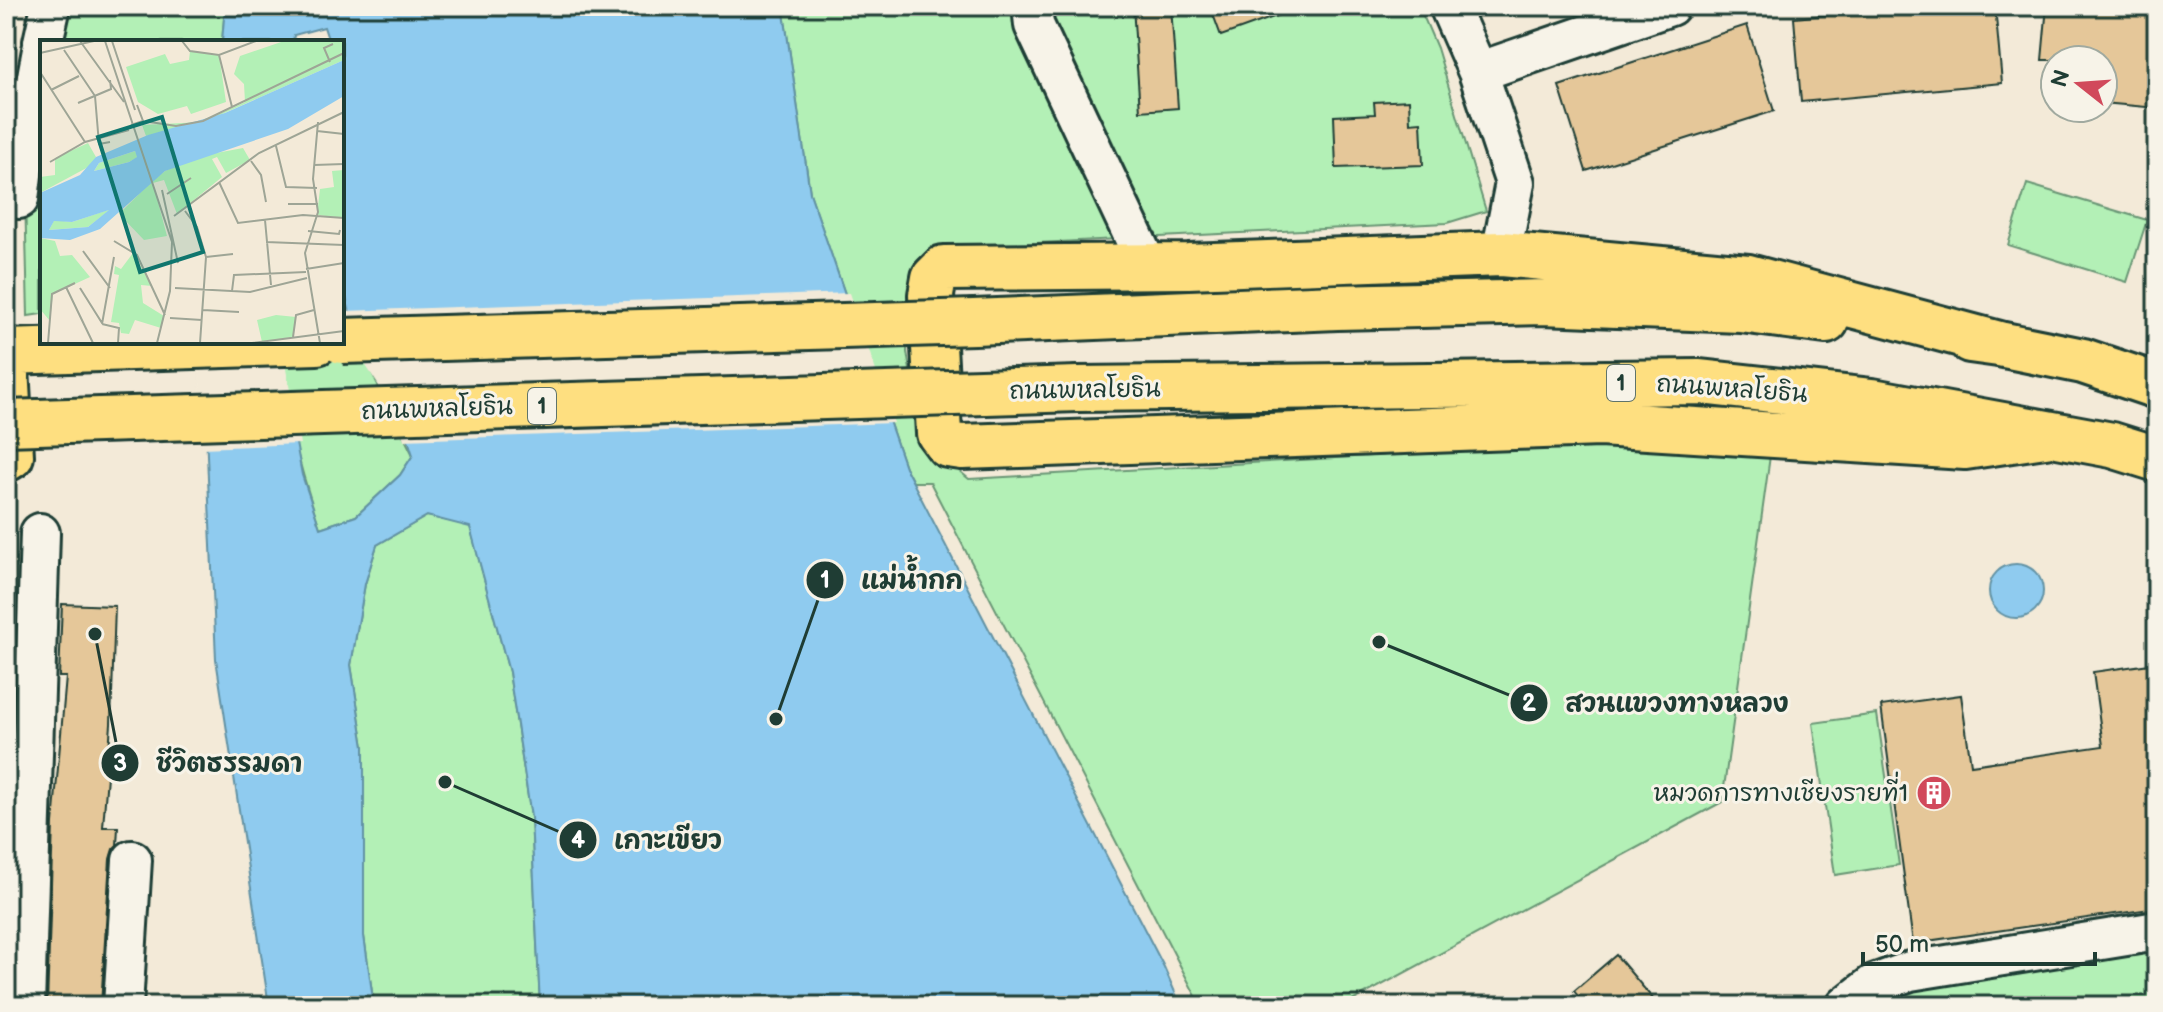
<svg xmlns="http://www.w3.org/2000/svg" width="2163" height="1012" font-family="'Balsamiq Sans','Playpen Sans Thai',sans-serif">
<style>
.green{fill:#b3f0b6;stroke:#699675;stroke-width:2}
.water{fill:#8fcbef;stroke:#6292a4;stroke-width:2}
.pier{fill:#f3ead8}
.building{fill:#e5c799;stroke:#1f3d34;stroke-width:2}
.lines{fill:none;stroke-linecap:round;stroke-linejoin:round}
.minor-casing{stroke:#1f3d34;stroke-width:44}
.major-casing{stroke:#1f3d34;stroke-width:50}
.minor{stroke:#f7f3e8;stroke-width:38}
.major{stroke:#fedf80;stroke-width:44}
.major-bridge-casing{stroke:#1f3d34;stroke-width:50;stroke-linecap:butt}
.major-bridge{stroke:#fedf80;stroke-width:44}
.labels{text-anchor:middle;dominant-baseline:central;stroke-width:6;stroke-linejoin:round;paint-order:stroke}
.shield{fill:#f7f3e8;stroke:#60746a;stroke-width:2}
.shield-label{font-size:22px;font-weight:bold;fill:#1f3d34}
.street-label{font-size:24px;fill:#1f3d34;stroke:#f7f3e8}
.poi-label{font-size:24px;fill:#1f3d34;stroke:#f7f3e8;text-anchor:end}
.inset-road{fill:none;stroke:#9ea596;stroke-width:2}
.view{fill:#0f766e;fill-opacity:0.15;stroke:#0f766e;stroke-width:4}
.inset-edge{fill:none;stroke:#1f3d34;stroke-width:4}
.leader{fill:none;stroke:#1f3d34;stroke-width:3}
.callout-dot{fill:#1f3d34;stroke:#f7f3e8;stroke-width:3}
.mark-label{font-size:24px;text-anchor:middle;font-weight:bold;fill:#fff}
.callout-label{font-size:26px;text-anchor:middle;font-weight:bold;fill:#1f3d34;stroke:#f7f3e8;stroke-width:6;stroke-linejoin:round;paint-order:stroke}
</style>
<rect width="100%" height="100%" fill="#f3ead8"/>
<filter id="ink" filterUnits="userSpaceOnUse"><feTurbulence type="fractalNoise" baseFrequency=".0125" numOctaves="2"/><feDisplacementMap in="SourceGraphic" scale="16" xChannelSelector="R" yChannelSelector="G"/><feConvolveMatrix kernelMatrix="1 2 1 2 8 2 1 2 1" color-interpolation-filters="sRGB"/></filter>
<g filter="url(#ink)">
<!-- green -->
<path class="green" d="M52,6h173l-3,36h-177z
M783,6h636l18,42 49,163 -39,12 -512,25 -25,47 -3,57 12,72 21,31 29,24 631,-36 170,13 -48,346 -379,204h-142l-271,-524h-17l-8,-15 -95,-274z
M42,58v256l-14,2 -4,-162z
M2027,184l120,36 -20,62 -119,-37z
M342,281l16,64 55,110 -13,20 -44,41 -36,12c-19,-56 -40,-127 -37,-186h59z
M427,516l43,10 39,146 22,145 9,189h-166l-10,-70v-189l-13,-82 14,-81 12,-39z
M1877,714l22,151 -64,10 -22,-152z
M2157,943v63h-286l16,-13z"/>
<!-- water -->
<path class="water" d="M225,6h558l27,187 95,274 259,500 17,39h-641l-9,-189 -22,-145 -39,-145 -43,-11 -50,29 -12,39 -14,81 13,82v189l10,70h-105l-53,-347 -14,-317 80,27 20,106 18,53 36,-12 44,-41 13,-20 -15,-46 -40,-64 -16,-64v-71l2,-16 -2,-10v-142h-13l-5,-15 -30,8 -1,7h-71z
M1989 591a27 27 0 1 1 54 0a27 27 0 1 1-54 0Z"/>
<!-- pier -->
<path class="pier" d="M849,293l45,130 -490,17 -9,-29 -41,-64 -9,-36z
M198,342h89l-1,27 14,75 -98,4z"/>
<!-- building -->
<path class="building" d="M1133,6h38l7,102 -38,3z
M1210,6h85l1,3 -75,27z
M1924,6h71l7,77 -201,19 -7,-84z
M2047,6h62l48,5v97l-54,-5v-43h-61z
M1747,25l27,86 -188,60 -27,-85z
M1409,100l1,23 11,-1 2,43 -87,3 -2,-52 41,-2 -1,-12z
M62,604l53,2 -4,118 -8,103h15l-1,18 -4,4 -3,10 -9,147h-54l6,-182 13,-147h-7z
M2157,663v245l-244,35 -32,-237 80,-11 10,70 132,-19 -10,-74z
M1616,955l43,51h-73l-12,-15z"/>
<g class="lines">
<defs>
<path id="minor" d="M1032,6l2,19 114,242
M1449,6l29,66 37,111 -14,71
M43,42l8,-36
M1478,72l192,-66
M19,199l10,-80 13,-69
M25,1006l15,-473
M123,1006l9,-146
M1846,1006l28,-22 36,-13 247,-40"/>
<path id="major" d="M974,322l363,-15 206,-5 198,8 85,11
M1970,340l29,4 84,17 74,25
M1999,344l-251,-67 -247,-23 -313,12 -244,2 -10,10 -3,17 8,138 9,12 14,2 638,-23 365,23 86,-13
M6,352l311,-10
M6,368l5,88 -5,3
M1078,389l622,-7 172,19 240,44 45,14"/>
</defs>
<!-- minor casing -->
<use href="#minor" class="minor-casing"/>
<!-- major casing -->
<use href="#major" class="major-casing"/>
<!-- minor -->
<use href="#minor" class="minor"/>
<!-- major -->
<use href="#major" class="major"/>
<defs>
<path id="major-bridge" d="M342,341l632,-19
M6,423l1072,-34"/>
</defs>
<!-- major-bridge casing -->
<use href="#major-bridge" class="major-bridge-casing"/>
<!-- major-bridge -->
<use href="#major-bridge" class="major-bridge"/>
</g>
</g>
<!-- icons -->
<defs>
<symbol id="building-disc" viewBox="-11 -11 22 22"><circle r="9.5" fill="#d1495b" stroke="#f7f3e8"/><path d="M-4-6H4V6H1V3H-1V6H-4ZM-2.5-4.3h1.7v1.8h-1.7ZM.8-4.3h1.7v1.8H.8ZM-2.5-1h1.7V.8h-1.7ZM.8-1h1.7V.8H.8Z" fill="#fff"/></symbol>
</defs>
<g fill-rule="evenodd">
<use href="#building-disc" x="1914" y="773" width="40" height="40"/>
</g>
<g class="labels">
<!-- shield labels -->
<g class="shield">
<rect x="1607" y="365" width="28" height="36" rx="6"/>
<rect x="528" y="388" width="28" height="36" rx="6"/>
</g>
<g class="shield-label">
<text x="1621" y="383">1</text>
<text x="542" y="406">1</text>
</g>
<!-- street labels -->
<g class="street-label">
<text transform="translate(1732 389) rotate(4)">ถนนพหลโยธิน</text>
<text transform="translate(1085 390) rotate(-1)">ถนนพหลโยธิน</text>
<text transform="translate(437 409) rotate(-2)">ถนนพหลโยธิน</text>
</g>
<!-- poi labels -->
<g class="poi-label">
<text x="1908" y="793">หมวดการทางเชียงรายที่1</text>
</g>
</g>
<!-- overview -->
<g transform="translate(40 40)">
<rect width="304" height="304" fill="#f3ead8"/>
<path d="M244,1h60v19l-142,63 -56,13 -4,-11 60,-3 43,-20 -1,-18 -10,-10 6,-18zM150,11l29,4 7,47 -35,12 -4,-8 -29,8 -20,-12 -12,-35 39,-13 5,10 19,-4zM48,103l8,14 -4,8 -52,28v-16l15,-2v-17zM203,108l7,12 -24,13 -9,-16 -5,2 10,18 -45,37 -13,-34 -11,3 14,53 -23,4 -25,-26 31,-31 15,-12 30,-14zM95,111l3,6 -9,5 -35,9 5,-8zM304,130v48l-27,-3 3,-26 14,-2 -2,-16zM71,169l-23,18 -39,3 5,-10 18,2zM0,198l15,3 5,15 12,-1 18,22 -37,17 -3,27 -10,-12zM93,213l19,33 -11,-1 2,18 21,13 -3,12 -26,-8 -6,14 -8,-1 -2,-10 -8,-1 8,-47 -5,-1 1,-8 6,3zM236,275l20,2 -3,20 -31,5 -5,-22z" fill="#b3f0b6"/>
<path d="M304,20v36l-56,33 -123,42 -65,58 -30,11 -30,-2v-45l40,-18 16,-18 52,-22 77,-22zM95,111l2,6 -8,5 -35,9 5,-8zM69,170l-21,17 -39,3 5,-9 18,1z" fill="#8fcbef" fill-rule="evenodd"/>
<path class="inset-road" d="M40,1l44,61M65,1l67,201 -2,49 -13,52M72,1l23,69M142,1l8,10 29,4 37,-14M24,10l31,46 4,48 11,-2M0,13l54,-12M179,15l13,52M290,22l-6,-14 9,-4M0,32l45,70M11,50l28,-14M38,63l33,-14 -1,-9M110,82l26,4 27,-5 141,-68M278,82l-5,57 5,33 -13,41 15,90M91,85l12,-4 -6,-16M277,91l27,3M236,106l10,41 31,1M211,121l10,14 5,27M10,122l35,-20 44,-12M274,125l30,-1M179,142l19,41 65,-8 41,3M122,150l16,73M127,154l24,-16M248,164h30M145,171l12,16 9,30 -6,86M134,176l85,-63 85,-41M225,180l6,65M268,191l31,3 1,-4M74,201l23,14 28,60M226,202l78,3M43,211l27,37M166,217l27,-3M266,229l38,-6M26,247l27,56M40,248l22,35M135,248l75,4 57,-14M192,251l2,-16 72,-3M163,270l36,2M130,278l32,2M62,284l12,-67M62,284l17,4 -1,15M253,297l3,-22 18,-5M8,303l4,-49 23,-11M212,303l92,-12"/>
<path class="view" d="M122,77l41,135 -63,20 -42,-135z"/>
<rect width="304" height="304" class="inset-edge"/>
</g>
<!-- callouts -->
<path class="leader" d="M776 719L825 580M1379 642L1529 703M95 634L120 763M445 782L578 840"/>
<g class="callout-dot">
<circle cx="776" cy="719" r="8"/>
<circle cx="1379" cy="642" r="8"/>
<circle cx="95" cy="634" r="8"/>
<circle cx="445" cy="782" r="8"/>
<circle cx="825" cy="580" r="20"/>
<circle cx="1529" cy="703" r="20"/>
<circle cx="120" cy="763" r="20"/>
<circle cx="578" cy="840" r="20"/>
</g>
<g class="mark-label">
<text x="825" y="588">1</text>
<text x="1529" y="711">2</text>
<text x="120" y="771">3</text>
<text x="578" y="848">4</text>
</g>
<g class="callout-label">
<text x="912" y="589">แม่น้ำกก</text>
<text x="1677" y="712">สวนแขวงทางหลวง</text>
<text x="229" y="772">ชีวิตธรรมดา</text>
<text x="668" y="849">เกาะเขียว</text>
</g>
<!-- margin -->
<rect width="2163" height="1012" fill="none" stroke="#f7f3e8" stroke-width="32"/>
<rect x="16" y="16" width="2131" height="980" fill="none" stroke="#1f3d34" stroke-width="3" filter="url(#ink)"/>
<!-- north arrow -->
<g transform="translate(2079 84) rotate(287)"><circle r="38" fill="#f7f3e8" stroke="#a1aaa0" stroke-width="2"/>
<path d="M0-6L14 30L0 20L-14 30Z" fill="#d1495b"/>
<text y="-12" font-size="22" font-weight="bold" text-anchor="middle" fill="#1f3d34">N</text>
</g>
<!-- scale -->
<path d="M1863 952v12h232v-12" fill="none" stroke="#1f3d34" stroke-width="4"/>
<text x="1875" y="952" font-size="24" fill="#1f3d34" stroke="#f7f3e8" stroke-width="6" paint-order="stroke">50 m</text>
</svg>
